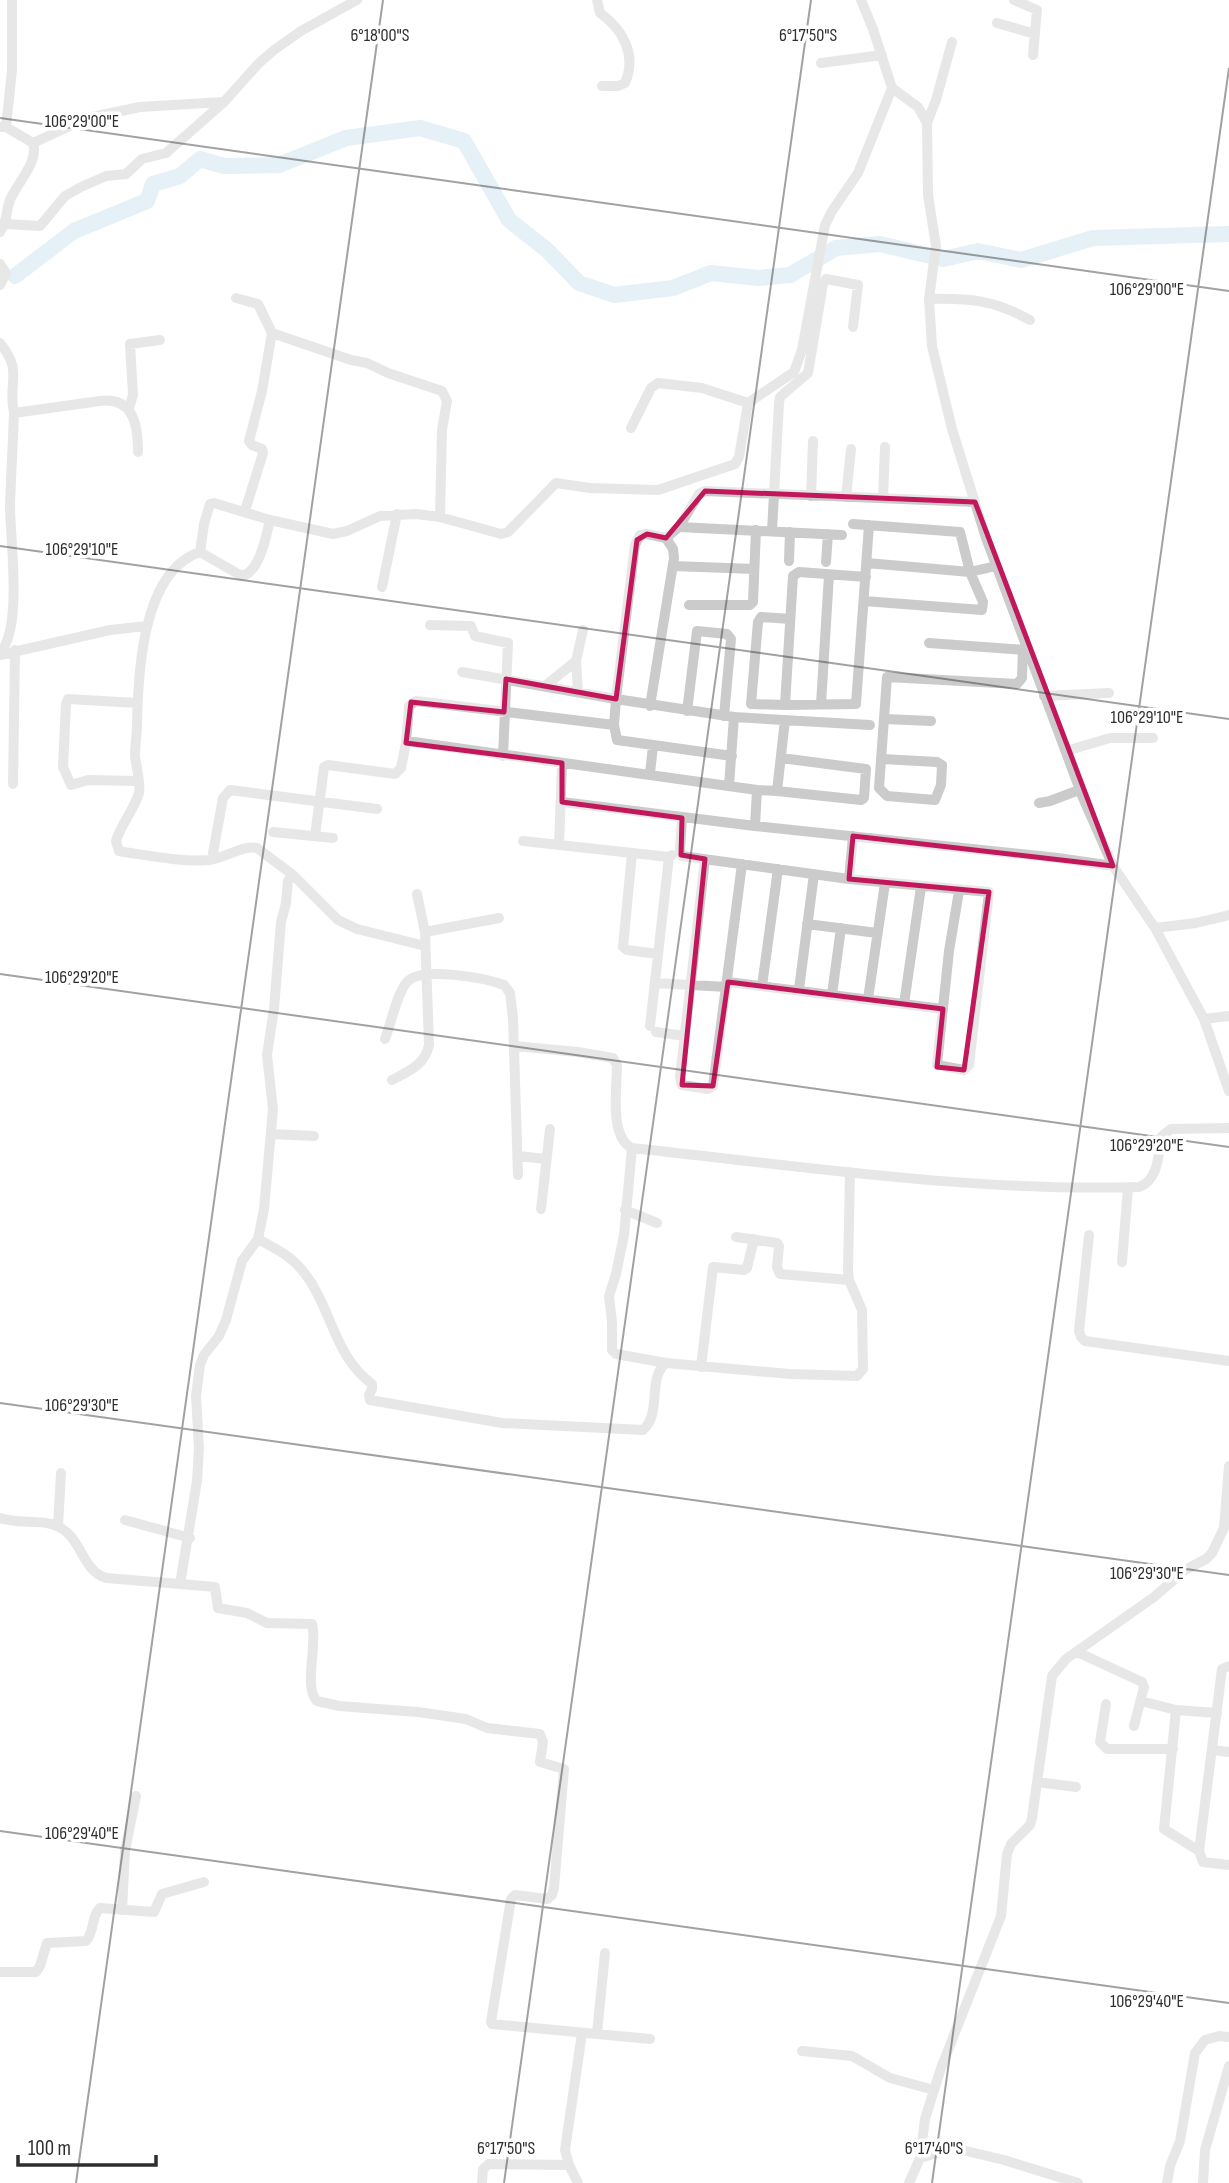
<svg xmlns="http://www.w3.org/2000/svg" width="1229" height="2183" font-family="'Sofia Sans Condensed',sans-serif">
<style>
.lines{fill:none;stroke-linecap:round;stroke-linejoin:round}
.river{stroke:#c5dded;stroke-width:16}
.minor{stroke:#cbcbcb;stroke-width:10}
.marked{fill:none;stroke:#c2185b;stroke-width:5;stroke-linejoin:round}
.ticks{fill:none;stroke:#2e2e2e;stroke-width:2;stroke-opacity:0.45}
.ticks-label{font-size:18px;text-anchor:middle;fill:#2e2e2e;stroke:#fff;stroke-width:7;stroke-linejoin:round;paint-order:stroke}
</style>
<rect width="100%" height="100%" fill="#fff"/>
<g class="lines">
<!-- river -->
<path class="river" d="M15,276l59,-45 73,-30 6,-17 27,-8 20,-17 24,7 55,-1 67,-27 74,-10 44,13 45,79 38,30 32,33 35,12 59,-7 38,-15 47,5 32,-3 46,-27 44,-4 63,15 35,-8 43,9 72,-22 136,-4"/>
<!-- minor -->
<path class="minor" d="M597,0l3,13c23,16 37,42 25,70l-7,3h-16
M861,0l12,29 19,59 26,19 9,16 1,72 8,51 -7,53 3,47 20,83 34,109 97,260 30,68 42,62 49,91 25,72
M1014,0l23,10 -4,45
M997,23l38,11
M821,63l61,-8
M927,123l9,-23 16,-58
M0,127h6l27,16
M6,127l6,-57v-70
M33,143l54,-25 53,-11 83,-5
M6,224l34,2 25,-30 16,-9 25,-11 20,-2 16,-15 24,-6 58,-51 35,-39 15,-13 27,-19 56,-31
M0,232c7,-9 6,-21 10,-32 7,-17 29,-38 23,-57
M0,264l6,9 -6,12
M236,298l22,6 14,29 -10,58 -13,50 3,4 10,4 1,4 -18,58
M929,299c41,-1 65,1 101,21
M272,333l79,27 16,3 21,10 54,18 5,10 -5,29 -2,87
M0,343c24,30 7,38 14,70l86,-12c33,-4 38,23 38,51
M129,408l4,-13 -3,-51 30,-4
M631,428l20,-40 7,-5 44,5 46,15
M811,496l2,-55
M846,497l5,-48
M883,498l2,-51
M853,524l107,8 10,40 13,30 -1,8 -118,-9
M679,527l163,8
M772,531l7,-128 1,-6 28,-24 15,-89 3,-5 32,6 -5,42
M666,538l13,-11 20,-33 6,-3 270,11
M200,552l4,-28 6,-20 4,-1 56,17
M789,561l1,-29
M826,562l2,-28
M867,563l103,9 26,-6
M673,566l81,3
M382,587l15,-73
M689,605h61l3,-3 3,-72
M790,619l-29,-2 -3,5 -7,82 34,1 71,-1 13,-179
M430,625l41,1 4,10 33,7 -5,113
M929,643l97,7
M0,653c23,-26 10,-113 10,-148 1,-31 3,-62 4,-92
M0,655l110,-25 37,-4
M462,672l154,27 -2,26 3,15 115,16
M545,686l31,-25
M578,692l-2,-31 7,-31
M1044,696l65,-3
M137,703l-69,-4 -2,5 -3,63 8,18 17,-5 49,1
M821,704l8,-129
M785,705l8,-129 6,-4 67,5
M650,706l24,-148 -1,-9 -7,-11 -19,-4 -7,1 -5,10 -19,154 118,18 -5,68
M687,711l10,-80 30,3 4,5 -7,77
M734,717l136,8
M885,719l46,2
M406,743l3,-37 7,-5 198,24
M1066,751l44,-13h43
M882,759l55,3 5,3 -1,20 -6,15 -48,-4 -8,-8 8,-111 130,7 5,-6 1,-29
M650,773l3,-27
M13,784l2,-134
M757,790l20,1 8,-71
M777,791l84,9 3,-2 2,-29 -85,-11
M562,802l193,24 303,32 55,8
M1039,803l11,-2 29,-11
M682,818l-2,32 2,6 167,23 140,13 -20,173 -5,5 -27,-5 12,-114 10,-60
M273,832l60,6
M315,836l9,-69 4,-2 67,9 6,-6 5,-25 8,-1 343,48 -2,36
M523,841l146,16 3,-2
M559,845l3,-82
M213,853l10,-55 7,-8 147,19
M632,853l-9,94 4,3 31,4
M705,859l-25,218 2,8 26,4 5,-3 29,-222
M293,875l45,45 19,9 68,17
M849,879l4,-43
M807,924l70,9
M1155,928l41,-5 33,-8
M425,932l74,-14
M728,982l215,27
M655,983l72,4
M762,986l16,-117
M799,989l15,-115
M832,994l9,-66
M868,999l17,-116
M904,1004l17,-117
M1204,1019l25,-3
M650,1026l19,-169
M656,1032l29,4
M385,1039c6,-15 12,-46 22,-57 14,-16 78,-4 97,3l6,8 3,25 5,157
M514,1046l64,6 35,6 4,7c0,23 -8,72 15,83 168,18 338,44 507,39 20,-7 19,-33 23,-51l9,-7 58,-1
M392,1080c17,-9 33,-15 37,-35l-4,-113 -8,-38
M271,1134l43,2
M632,1148l-8,87 -8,39 -7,22 3,26v28l4,4 50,9
M518,1156l28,3
M850,1172l-2,98 1,10 13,30 1,59 -6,7 -67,-2 -124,-11c-19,15 -4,51 -23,67l-141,-7 -132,-23 -1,-5 3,-6v-5c-39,-28 -41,-80 -70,-114 -12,-15 -28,-22 -44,-31l6,-30 9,-100 -6,-54 7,-46 7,-87 5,-19 2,-22 5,-6 -36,-27c-15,-3 -32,10 -48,12 -28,2 -57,-4 -85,-8l-5,-1 -3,-10c5,-17 18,-31 23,-48 2,-9 -3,-27 -4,-37 0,-11 2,-22 2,-32 1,-50 5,-153 63,-172l40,23h5c16,-8 21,-39 25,-55l63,14 14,-3 33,-15 36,-2 24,3 61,17 7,-2 48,-49 34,5 68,2 77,-26 4,-7 9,-54 46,-31 8,-22 23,-125 7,-14 26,-38 34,-85
M541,1209l9,-80
M625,1210l32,13
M1089,1235l-10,96 2,6 4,4 144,20
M736,1237l41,6 2,3 -2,21 3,7 69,6
M1122,1262l6,-74
M701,1367l12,-100 31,3 3,-2 7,-29
M0,1518c18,7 42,0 59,9 23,11 23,44 47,51l74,6 17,-103 2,-33 -3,-52 4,-31 4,-10 15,-19 7,-16 16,-59 16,-22
M125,1520l65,18
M58,1526l3,-53
M180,1584l35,3 3,21 29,5 20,10 45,1c6,20 -9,63 5,77l22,5 79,6 48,7 21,9 53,6 3,8 -3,20 24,7 -10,119 -2,7 -5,4 -32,-4 -4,4 -20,123 1,2 158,15
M1077,1652l65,30 2,5 -10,39
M1141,1701l35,9 -12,119 35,22 4,11 26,3
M1106,1704l-6,38 7,7h66
M1176,1710l41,3
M1213,1750l16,2
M1037,1782l39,5
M1199,1851l23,-182 7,-3
M122,1910l3,-59 11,-55
M0,1972h36l4,-6 7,-23 39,-2c9,-10 5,-25 14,-33l54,4 8,-18 42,-12
M597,2034l8,-81
M802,2051l50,5 38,22 44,12
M920,2158l34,-10 50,12 74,23
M569,2165l-4,-15 17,-117
M482,2183l1,-14 6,-5 80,1 9,18
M909,2183l11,-25 5,-39 16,-51 60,-152 6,-62 4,-10 19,-19 2,-7 20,-142 14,-17 88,-62 31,-27 21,-11 6,-6 12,-25 5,-62
M1167,2183l3,-17 10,-25 15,-88 10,-13 14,-4 10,1
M1203,2183l2,-33 24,-84"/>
</g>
<!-- marked area -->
<path d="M0 0H1229V2183H0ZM705,491l270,11 138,364 -260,-30 -4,43 140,13 -25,178 -27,-3 6,-58 -215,-27 -15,104 -31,-1 23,-226 -24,-4 1,-37 -120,-16v-39l-156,-20 5,-41 93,10 2,-33 110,20 21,-159 10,-6 19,4z" fill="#fff" fill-opacity=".55" fill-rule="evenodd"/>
<path class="marked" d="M705,491l270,11 138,364 -260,-30 -4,43 140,13 -25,178 -27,-3 6,-58 -215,-27 -15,104 -31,-1 23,-226 -24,-4 1,-37 -120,-16v-39l-156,-20 5,-41 93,10 2,-33 110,20 21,-159 10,-6 19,4z"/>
<!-- ticks -->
<path class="ticks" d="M0,118l1229,173M0,546l1229,173M0,974l1229,173M0,1403l1229,172M0,1831l1229,172M76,2183l307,-2183M504,2183l307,-2183M932,2183l297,-2115"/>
<g class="ticks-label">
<text x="380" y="41">6°18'00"S</text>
<text x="808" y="41">6°17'50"S</text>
<text x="82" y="127">106°29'00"E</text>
<text x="1147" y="295">106°29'00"E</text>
<text x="82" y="555">106°29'10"E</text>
<text x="1147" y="723">106°29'10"E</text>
<text x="82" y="983">106°29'20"E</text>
<text x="1147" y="1151">106°29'20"E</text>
<text x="82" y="1411">106°29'30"E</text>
<text x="1147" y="1579">106°29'30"E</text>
<text x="82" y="1839">106°29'40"E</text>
<text x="1147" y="2007">106°29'40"E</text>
<text x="506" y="2154">6°17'50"S</text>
<text x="934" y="2154">6°17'40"S</text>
</g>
<!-- scale -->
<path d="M18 2155v10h138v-10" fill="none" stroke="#2e2e2e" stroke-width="3.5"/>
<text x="28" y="2155" font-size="21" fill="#2e2e2e" stroke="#ffffff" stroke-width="5" paint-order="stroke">100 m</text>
</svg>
